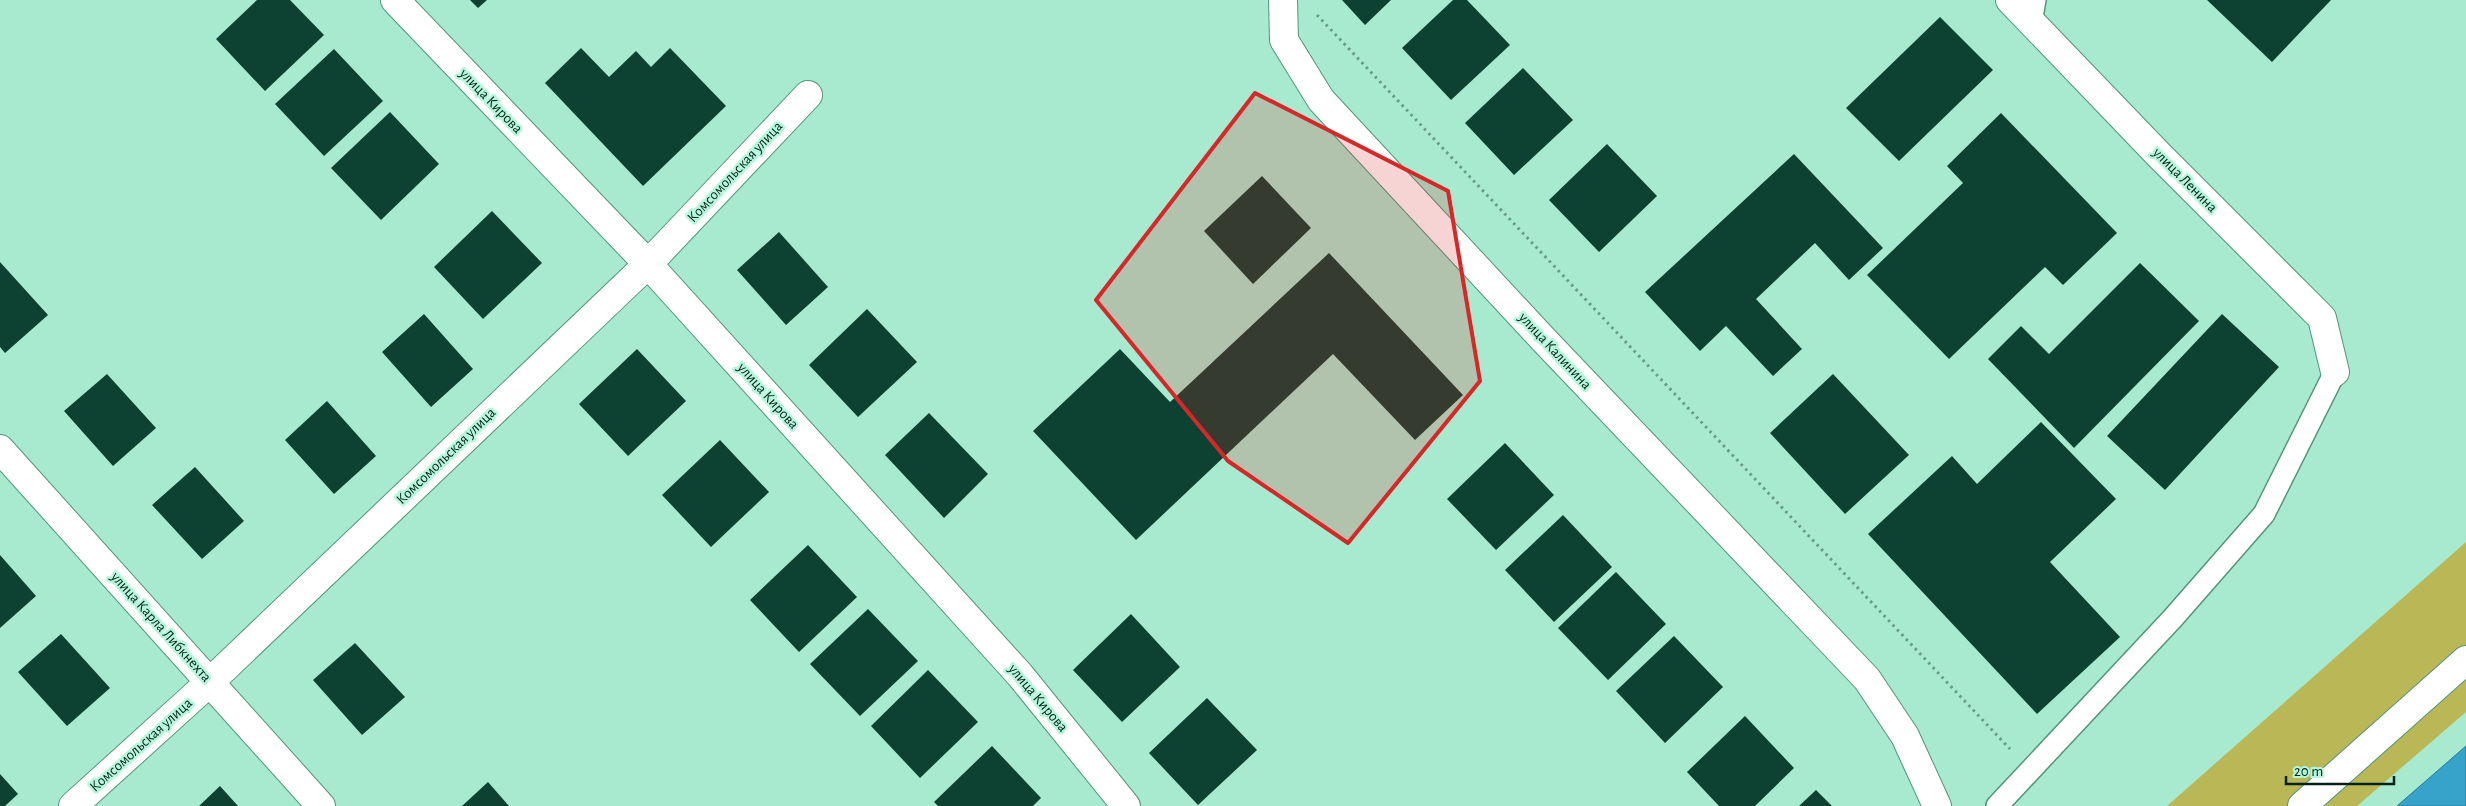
<svg xmlns="http://www.w3.org/2000/svg" width="2466" height="806" font-family="'Alegreya Sans',sans-serif">
<style>
.green{fill:#bab856}
.water{fill:#37a2ca;stroke:#287b95}
.building{fill:#0d4131}
.lines{fill:none;stroke-linecap:round;stroke-linejoin:round}
.service-casing{stroke:#53947b;stroke-width:24}
.minor-casing{stroke:#53947b;stroke-width:30}
.secondary-casing{stroke:#53947b;stroke-width:30}
.primary-casing{stroke:#53947b;stroke-width:30}
.path{stroke:#699c88;stroke-width:3;stroke-dasharray:2.5 4;stroke-linecap:butt}
.service{stroke:#fff;stroke-width:21}
.minor{stroke:#fff;stroke-width:28}
.secondary{stroke:#fff;stroke-width:28}
.primary{stroke:#fff;stroke-width:28}
.marked{fill:#d62828;fill-opacity:0.2;stroke:#d62828;stroke-width:4;stroke-linejoin:round}
.labels{text-anchor:middle;dominant-baseline:central;stroke-width:5;stroke-linejoin:round;paint-order:stroke}
.street-label{font-size:15px;fill:#062118;stroke:#b5f7dc}
</style>
<rect width="100%" height="100%" fill="#a8eacf"/>
<!-- green -->
<path class="green" d="M2466,542v170l-109,94h-190z"/>
<!-- water -->
<path class="water" d="M2466,746v60h-69z"/>
<!-- building -->
<path class="building" d="M257,0h33l34,35 -59,56 -49,-52z
M470,0h17l-9,8z
M1342,0h49l-26,25z
M1453,0h14l43,45 -59,55 -49,-52z
M2207,0h124l-59,62z
M1940,17l53,53 -94,91 -53,-53z
M581,48l28,29 27,-26 15,16 19,-19 56,58 -83,80 -98,-103z
M334,49l49,52 -59,55 -49,-52z
M1523,68l50,52 -59,55 -49,-52z
M390,112l49,52 -58,56 -50,-52z
M2001,113l116,120 -54,52 -18,-18 -96,92 -82,-84 96,-92 -16,-17z
M1607,144l50,52 -58,56 -50,-52z
M1794,154l89,94 -34,32 -34,-37 -59,56 46,50 -29,27 -47,-50 -26,25 -55,-59z
M1262,176l49,52 -58,56 -49,-53z
M492,211l50,52 -59,56 -49,-52z
M779,232l49,55 -42,38 -49,-55z
M1329,253l134,142 -48,45 -82,-86 -197,186 -103,-109 87,-82 50,53z
M0,262l48,53 -43,38 -5,-6z
M2140,263l59,58 -125,127 -86,-89 33,-33 28,28z
M867,309l50,53 -59,55 -49,-52z
M424,314l49,55 -42,38 -49,-55z
M2222,314l57,53 -114,123 -58,-54z
M637,349l49,52 -58,55 -49,-52z
M107,374l49,54 -43,38 -49,-55z
M1833,374l76,81 -64,59 -75,-81z
M327,401l49,55 -42,38 -49,-54z
M929,413l59,61 -44,44 -59,-63z
M2041,422l75,77 -66,63 70,75 -83,77 -169,-180 84,-78 25,28z
M720,440l49,52 -58,55 -49,-52z
M1505,443l49,52 -58,55 -49,-51z
M195,467l49,54 -42,38 -50,-54z
M1563,515l49,52 -58,55 -49,-52z
M808,545l49,52 -58,55 -49,-52z
M0,555l36,41 -36,32z
M1616,572l50,52 -58,56 -50,-52z
M868,609l50,52 -58,55 -50,-52z
M1131,614l49,53 -58,55 -49,-52z
M61,634l49,54 -43,38 -49,-54z
M1674,636l49,51 -58,56 -49,-52z
M355,643l50,54 -43,38 -49,-55z
M928,670l50,52 -58,56 -49,-52z
M1207,698l50,52 -59,55 -49,-52z
M1745,716l49,52 -39,38h-36l-32,-34z
M992,746l49,52 -8,8h-95l-4,-4z
M0,774l18,20 -13,12h-5z
M488,782l21,24h-47z
M220,786l18,20h-39z
M1816,790l16,16h-33z"/>
<g class="lines">
<defs>
<path id="service" d="M2031,22l4,-22
M1997,806l176,-188 91,-104 71,-142"/>
<path id="minor" d="M395,0l253,264 372,411 106,131
M2010,0l148,154 164,164 13,54
M73,806l138,-125 437,-417 160,-169
M2302,806l164,-146"/>
<path id="secondary" d="M0,449l321,357"/>
<path id="primary" d="M1283,0l1,40 37,60 222,239 324,340 38,57 32,70"/>
</defs>
<!-- service casing -->
<use href="#service" class="service-casing"/>
<!-- minor casing -->
<use href="#minor" class="minor-casing"/>
<!-- secondary casing -->
<use href="#secondary" class="secondary-casing"/>
<!-- primary casing -->
<use href="#primary" class="primary-casing"/>
<!-- path -->
<path class="path" d="M1317,15l693,734"/>
<!-- service -->
<use href="#service" class="service"/>
<!-- minor -->
<use href="#minor" class="minor"/>
<!-- secondary -->
<use href="#secondary" class="secondary"/>
<!-- primary -->
<use href="#primary" class="primary"/>
</g>
<!-- marked area -->
<path class="marked" d="M1255,93l193,98 32,190 -132,162 -120,-82 -132,-161z"/>
<g class="labels">
<!-- street labels -->
<g class="street-label">
<text transform="translate(491 101) rotate(46)">улица Кирова</text>
<text transform="translate(735 172) rotate(-47)">Комсомольская улица</text>
<text transform="translate(2185 180) rotate(45)">улица Ленина</text>
<text transform="translate(1555 351) rotate(47)">улица Калинина</text>
<text transform="translate(768 396) rotate(48)">улица Кирова</text>
<text transform="translate(446 456) rotate(-44)">Комсомольская улица</text>
<text transform="translate(161 627) rotate(48)">улица Карла Либкнехта</text>
<text transform="translate(1038 698) rotate(50)">улица Кирова</text>
<text transform="translate(141 745) rotate(-42)">Комсомольская улица</text>
</g>
</g>
<!-- scale -->
<path d="M2286 776v8h108v-8" fill="none" stroke="#062118" stroke-width="2.5"/>
<text x="2294" y="776" font-size="15" fill="#062118" stroke="#b5f7dc" stroke-width="4" paint-order="stroke">20 m</text>
</svg>
